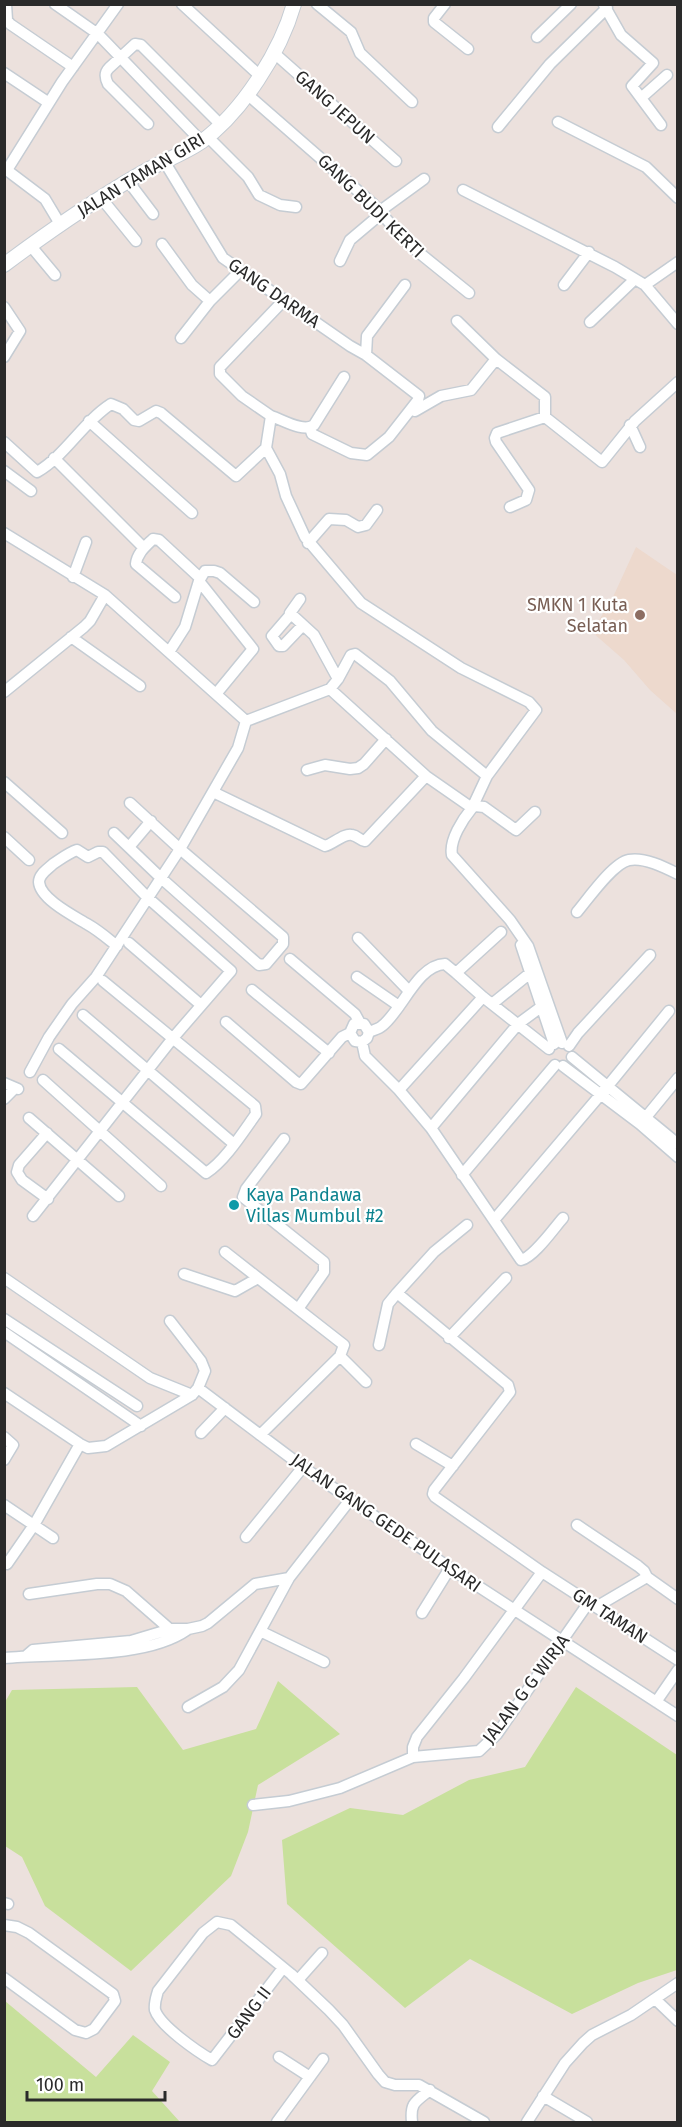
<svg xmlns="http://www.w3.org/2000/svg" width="682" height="2127" font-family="'Fira Sans',sans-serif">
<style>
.education{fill:#edd9cd}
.green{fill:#c8e09c}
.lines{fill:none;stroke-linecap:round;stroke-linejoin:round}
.street-casing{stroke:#c5ccd3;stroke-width:13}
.secondary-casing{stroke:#c5ccd3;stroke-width:16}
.street{stroke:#fff;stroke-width:10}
.secondary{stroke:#fff;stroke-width:14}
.education-dot{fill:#8d6e63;stroke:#fff;stroke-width:2}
.culture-dot{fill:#0f9aa8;stroke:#fff;stroke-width:2}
.labels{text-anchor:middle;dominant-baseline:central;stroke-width:4.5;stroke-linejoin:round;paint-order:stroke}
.street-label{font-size:18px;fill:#2a2a2a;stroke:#fff}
.education-label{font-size:18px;fill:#785e54;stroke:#fff;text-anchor:end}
.culture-label{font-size:18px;fill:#0d838f;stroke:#fff;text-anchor:start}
</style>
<rect width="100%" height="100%" fill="#ece1dd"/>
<!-- education -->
<path class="education" d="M636,547l41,28v139l-27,-24 -26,-30 -32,-28 21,-35z"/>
<!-- green -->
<path class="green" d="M278,1681l62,53 -82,51 -10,47 -17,44 -100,95 -86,-65 -23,-49 -17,-11v-144l7,-12 125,-3 46,63 73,-21z
M576,1687l101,68v215l-39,13 -66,31 -102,-55 -65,49 -118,-104 -5,-64 68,-32 53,7 66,-35 56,-13z
M5,2001l91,76 37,-42 37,27 -18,29 28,31h-175z"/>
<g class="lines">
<defs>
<path id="street" d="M6,4l1,16 3,4 63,43
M55,4l43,30 103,107
M182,4l77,71
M317,4l34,28 9,21 52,49
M445,4l-11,14v4l34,27
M604,5l17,30 32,28 -21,23 29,39
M537,37l34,-33
M273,52l123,109
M4,73l45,30
M247,94l126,110 30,34 14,13 52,42
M641,98l26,-23
M558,122l88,45 32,31
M148,124l-40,-40c-3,-6 -4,-11 1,-16l26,-24 6,1 79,79
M498,127l52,-63 57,-56
M207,136l41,41 11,18 21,10 16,2
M164,161l59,97 127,88 16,9 53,41 -1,4 -29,37 -22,18 -16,-2 -39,-19 -2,-6
M4,168l41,31 15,25
M7,170l55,-88 56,-78
M128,181l25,33
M463,190l152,77 30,18 33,39
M102,199l34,42
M380,211l44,-32
M162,244l30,41 18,16
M30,245l25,30
M340,261l10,-21 32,-27
M564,285l25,-33
M645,285l33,-23
M285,299l-65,68v7l22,22 29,20 -5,32 14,26 6,22 19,41 56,66 100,65 68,34 7,8 -49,66
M4,307l16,24 -16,26
M457,321l39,38 49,38v20
M590,322l45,-43
M181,338l29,-37 30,-30
M366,355l1,-19 38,-51
M411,409l4,2 26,-15 30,-6 25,-31
M271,416c12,4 33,17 43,9l30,-48
M89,421l103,92
M630,425l10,22
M4,442l33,30c28,-16 46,-50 74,-68l12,5 11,11 5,1 17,-10 5,2 75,63 30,-28
M54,458l90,90
M4,471l27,20
M510,507l16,-7 3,-10 -33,-48 -1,-4 2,-5 48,-16 57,45 33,-41 43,-39
M4,533l101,62 141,126 -8,27 -58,101 -84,128 -24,27 -23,33 -19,35
M308,543l21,-24 17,1 12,7 8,-2 11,-15
M73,577l13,-35
M199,581l54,68 -37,45
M175,597l-39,-33c1,-11 10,-18 17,-25l6,1 41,38
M300,599l-10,14 24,22 24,44
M291,614l-19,22 7,10h4l20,-21
M71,637l69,49
M169,652l16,-25 14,-46 6,-10h9l6,2 34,29
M330,689l96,87 46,32c-9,11 -23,32 -20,47l58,65 18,26 34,97
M4,692l80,-65 6,-6 15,-26
M246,721l84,-32 8,-10 13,-24 4,-1 35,27 42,50 55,45 -15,32
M307,770l18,-5 25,4 8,-1 6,-4 22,-25
M4,782l58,51
M213,792l112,54c8,-2 19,-13 27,-11 6,1 7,5 13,6l61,-65
M472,808l3,-2 9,1 32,23 19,-18
M114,833l47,45 98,87 7,-1 17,-20v-7l-103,-88 -50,-46
M4,837l25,23
M129,847l22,-26
M577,912c11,-13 36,-49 52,-52 15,-3 35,7 49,14
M501,932l-45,41 27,24 66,52
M358,938l51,53
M129,943l72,62
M521,945l33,99
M290,959l65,55 5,9
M357,977l42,29
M252,990l77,63
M492,1004l37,-30
M83,1015l151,129
M226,1022l70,60 5,2 41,-47 8,-4 4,-9h10l5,8 -2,6 -5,4 -7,-1 -5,-8
M369,1032c4,-2 10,-3 13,-6 20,-15 35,-61 63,-62l11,9
M362,1042l3,14 34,34 32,38 90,132c13,-3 33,-32 42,-42
M569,1046l9,-13 72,-78
M59,1049l147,124c19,-12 37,-41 50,-59l-1,-8 -152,-125
M572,1057l106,87
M563,1066l77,58 38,33
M43,1080l118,106
M4,1083l14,6
M399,1090l84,-93
M4,1099l10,-10
M29,1118l90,78
M642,1122l36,-44
M431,1128l87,-104 23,-17
M47,1133l-28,32 -2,7 5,8 26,19
M284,1139l-38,50 -3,8 81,65v10l-26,37
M462,1175l93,-110
M33,1216l140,-178 58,-67 -83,-73 -45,-46h-5l-10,5 -11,-7c-9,3 -16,9 -24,14 -5,5 -14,10 -14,18 1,17 35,34 48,42 11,6 20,14 30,22
M494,1220l113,-133 62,-76
M225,1252l119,93 -4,11 -80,79
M184,1274l51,17 23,-13
M4,1278l146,100 42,17
M397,1293l111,92 2,7 -76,98 -1,4 2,3 107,75 136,88
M4,1319l133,87
M170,1321l31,40 4,10 -7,17
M4,1332l137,94
M449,1338l57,-60
M379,1345l9,-41 9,-11 37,-41 33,-27
M340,1356l26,26
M4,1393l76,51 8,4 18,-2 86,-51 6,-7 105,79 147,101 228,148
M201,1433l24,-25
M4,1437l9,8 -9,15
M416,1444l37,22
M4,1505l49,33
M577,1525l61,41 6,5 3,6
M246,1537l57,-70
M7,1564l27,-39 46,-81
M29,1594l68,-10h13l16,7 47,41
M596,1607l51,-30 31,22
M422,1613l28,-45
M262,1632l62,30
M26,1656l7,-6 98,-9 40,-12h17l14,-3 6,-3 47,-39 34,-6 61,-78
M4,1658c53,-5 140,2 183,-28
M656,1702l22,-32
M188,1707l35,-20 16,-17 50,-92
M413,1757v-10l4,-10 47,-59 78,-106
M253,1805l36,-4 51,-13 73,-31 66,-6 18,-17 92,-132
M4,1903l4,1
M4,1925l13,2 12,6 84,61 2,7 -21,28 -8,4 -11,-3 -71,-52
M283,1968l-71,92c-14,-8 -52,-34 -57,-50 -1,-7 1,-12 3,-19l45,-58 14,-11 14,3 60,49 38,36 14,15 35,49 7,8 10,3h24l65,37
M298,1980l24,-27
M655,1999l23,22
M279,2057l31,20
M543,2096l44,26
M277,2122l46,-63
M412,2122c-2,-19 3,-20 18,-32
M527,2122l38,-59 18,-20 9,-8 39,-20 47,-32"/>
<path id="secondary" d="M4,265c44,-33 89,-64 136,-91 20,-12 42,-19 61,-32 41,-30 79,-89 93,-138"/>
</defs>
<!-- street casing -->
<use href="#street" class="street-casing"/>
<!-- secondary casing -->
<use href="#secondary" class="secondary-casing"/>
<!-- street -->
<use href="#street" class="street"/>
<!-- secondary -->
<use href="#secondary" class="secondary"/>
</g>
<!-- markers -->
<circle class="education-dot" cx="640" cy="615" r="6"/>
<circle class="culture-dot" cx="234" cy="1205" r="6"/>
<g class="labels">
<!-- street labels -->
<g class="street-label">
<text transform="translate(335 107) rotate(42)">GANG JEPUN</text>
<text transform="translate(141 175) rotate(-31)">JALAN TAMAN GIRI</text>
<text transform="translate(371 206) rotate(44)">GANG BUDI KERTI</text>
<text transform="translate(274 293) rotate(35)">GANG DARMA</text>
<text transform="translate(386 1523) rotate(35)">JALAN GANG GEDE PULASARI</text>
<text transform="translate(610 1616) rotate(33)">GM TAMAN</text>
<text transform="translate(526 1689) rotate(-53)">JALAN G G WIRJA</text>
<text transform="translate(249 2013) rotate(-53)">GANG II</text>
</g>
<!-- education labels -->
<g class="education-label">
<text x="628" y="605">SMKN 1 Kuta<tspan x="628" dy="21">Selatan</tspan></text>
</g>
<!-- culture labels -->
<g class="culture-label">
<text x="246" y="1195">Kaya Pandawa<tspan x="246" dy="21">Villas Mumbul #2</tspan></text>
</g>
</g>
<!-- border -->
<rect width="682" height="2127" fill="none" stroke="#2a2a2a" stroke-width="12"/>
<!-- scale -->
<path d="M27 2091v9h138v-9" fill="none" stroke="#2a2a2a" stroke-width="3"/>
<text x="36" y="2091" font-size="18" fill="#2a2a2a" stroke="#ffffff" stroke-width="4.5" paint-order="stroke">100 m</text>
</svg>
